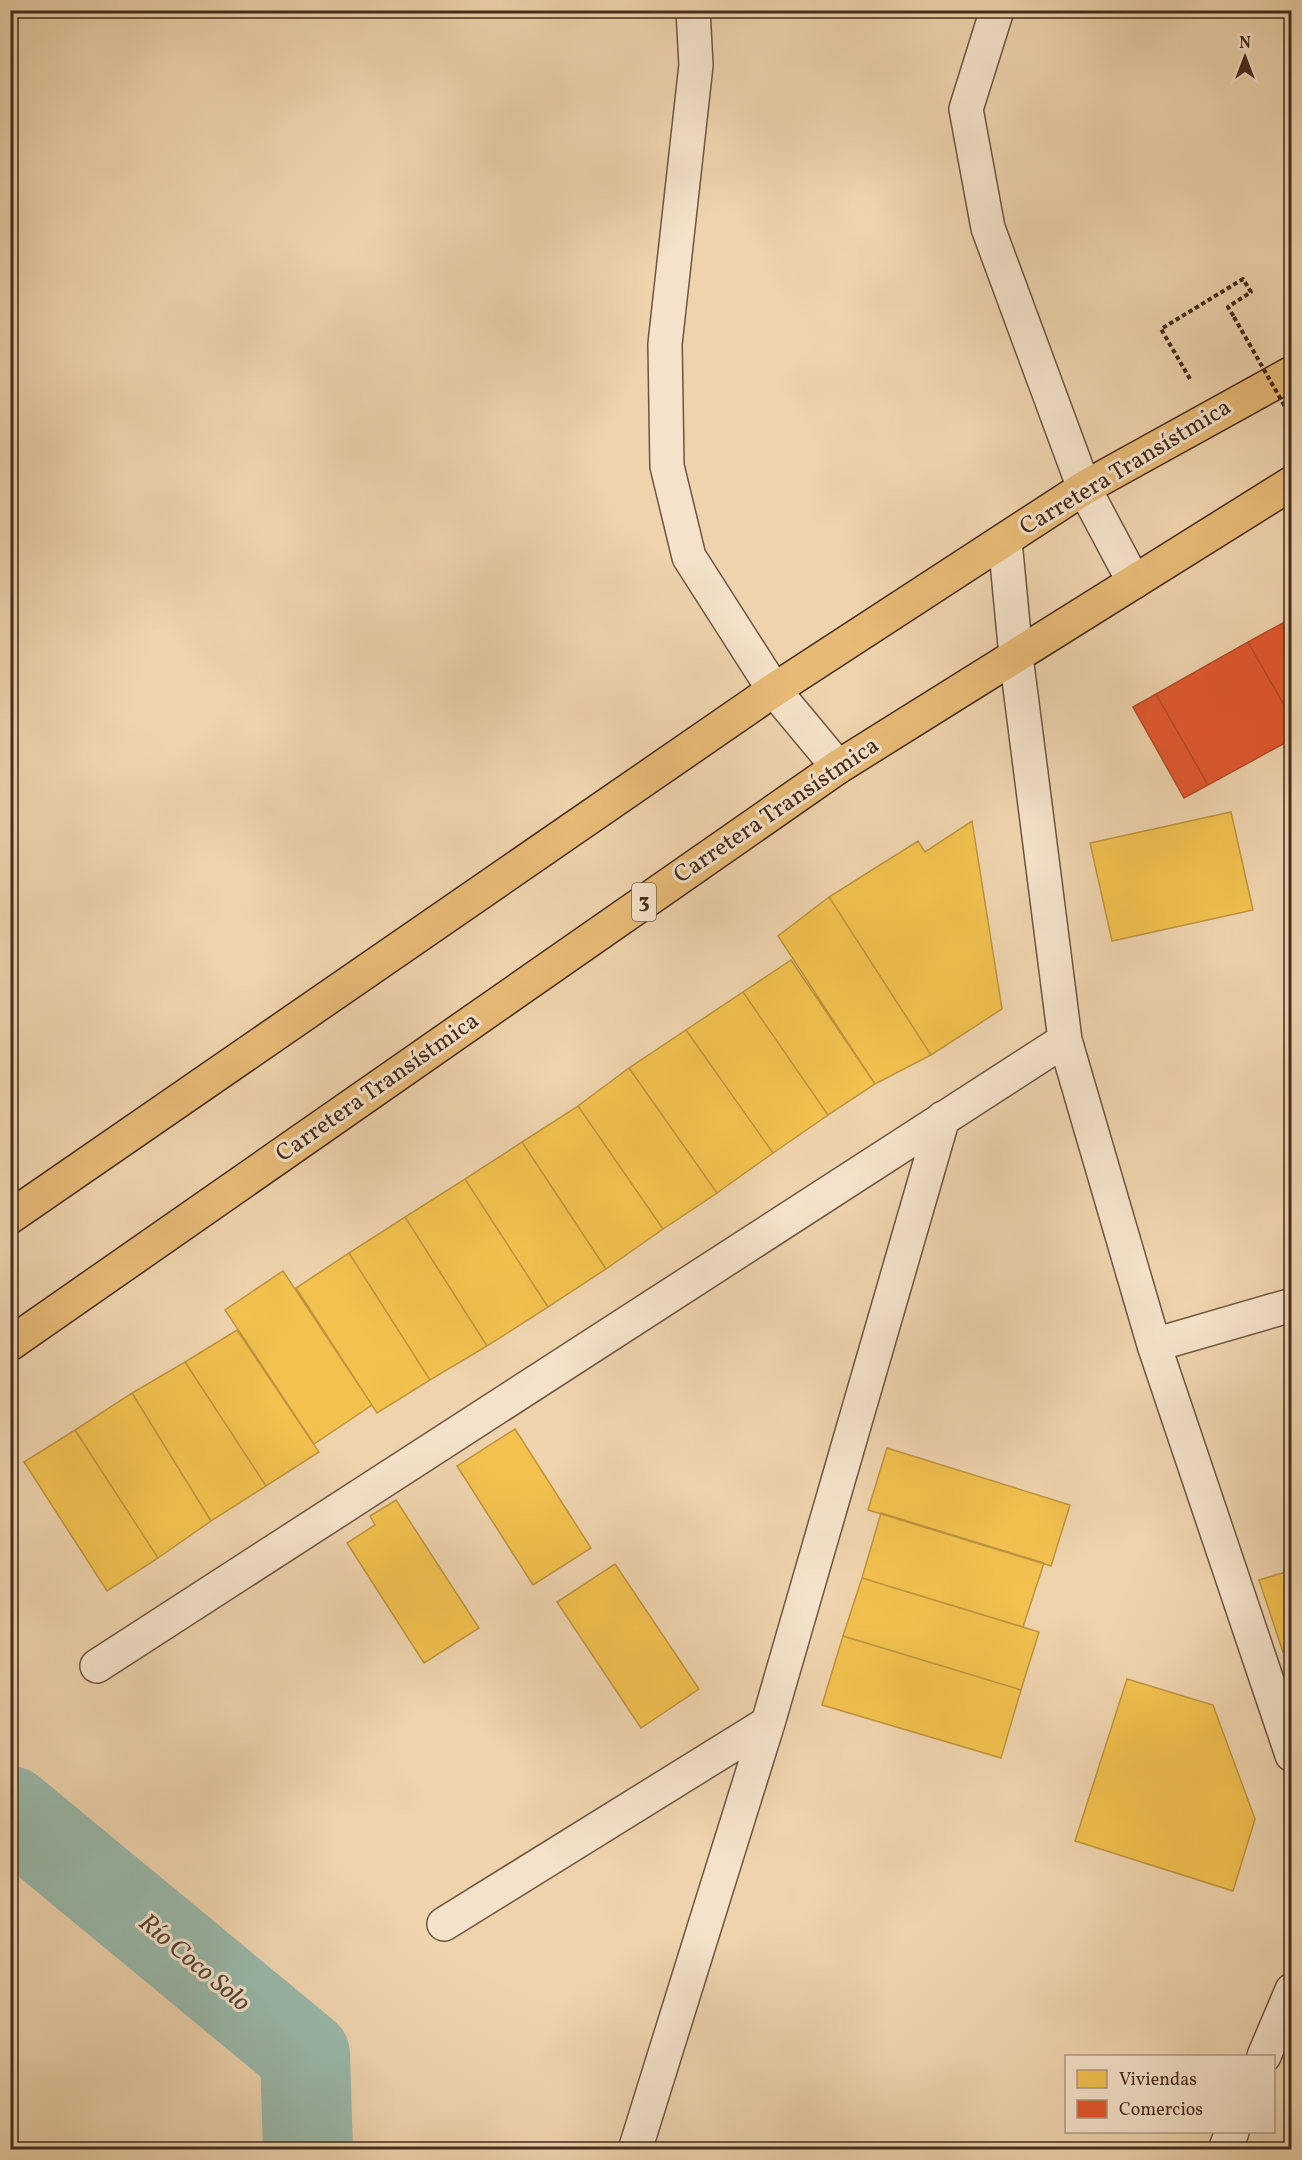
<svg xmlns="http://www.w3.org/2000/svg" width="1302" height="2160" font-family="Vollkorn,serif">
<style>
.homes{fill:#f2c14e;stroke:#be943f;stroke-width:1.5}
.shops{fill:#e4572e;stroke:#b44a29;stroke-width:1.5}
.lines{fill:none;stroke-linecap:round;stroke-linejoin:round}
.river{stroke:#99b8a9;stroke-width:90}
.minor-casing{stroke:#6f5541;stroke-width:36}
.major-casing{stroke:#452b1d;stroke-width:36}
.path{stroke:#452b1d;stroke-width:4;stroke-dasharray:4.5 3;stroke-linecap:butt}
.minor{stroke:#f4e2ca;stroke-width:33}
.major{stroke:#e7ba76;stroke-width:33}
.path-bridge{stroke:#452b1d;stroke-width:4;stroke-dasharray:4.5 3;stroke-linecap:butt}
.labels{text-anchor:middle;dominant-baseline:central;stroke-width:6;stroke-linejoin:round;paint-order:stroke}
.shield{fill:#f4e2ca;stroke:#7a6251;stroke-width:1.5}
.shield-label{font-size:22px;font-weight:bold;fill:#452b1d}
.street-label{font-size:24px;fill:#452b1d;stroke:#f4e2ca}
.water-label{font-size:26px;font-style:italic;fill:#564739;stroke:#f4e2ca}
</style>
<rect width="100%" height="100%" fill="#eed3ad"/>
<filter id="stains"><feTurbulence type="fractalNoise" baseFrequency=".00333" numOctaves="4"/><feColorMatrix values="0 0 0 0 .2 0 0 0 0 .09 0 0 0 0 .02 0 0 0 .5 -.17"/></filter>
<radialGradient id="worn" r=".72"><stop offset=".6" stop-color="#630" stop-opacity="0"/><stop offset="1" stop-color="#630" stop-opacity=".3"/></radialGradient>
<!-- homes -->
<path class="homes" d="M1231,812l22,98 -141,31 -22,-98z
M972,821l30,188 -71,46 -102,-158 89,-56 7,11z
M829,897l102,158 -56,29 -97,-148z
M791,960l84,124 -47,31 -85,-123z
M743,992l85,123 -55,38 -87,-123z
M686,1030l87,123 -56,40 -88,-125z
M629,1068l88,125 -54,36 -85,-123z
M578,1106l85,123 -57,40 -84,-127z
M522,1142l84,127 -58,38 -83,-128z
M465,1179l83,128 -61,39 -82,-129z
M405,1217l82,129 -57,34 -81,-127z
M349,1253l81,127 -53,33 -81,-125z
M283,1271l89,134 -58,39 -89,-134z
M237,1330l82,122 -53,34 -81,-124z
M185,1362l81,124 -55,35 -79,-128z
M132,1393l79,128 -53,37 -83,-128z
M515,1429l76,119 -58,37 -76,-119z
M75,1430l83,128 -51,33 -83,-129z
M887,1448l183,57 -19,61 -183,-56z
M396,1500l83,128 -55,35 -77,-120 28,-18 -5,-9z
M881,1513l163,50 -21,64 -161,-49z
M615,1564l84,125 -58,39 -84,-126z
M1292,1570v80l-9,2 -24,-72z
M862,1578l177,54 -18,58 -178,-54z
M843,1636l178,54 -20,68 -179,-53z
M1127,1679l86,26 42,114 -22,72 -158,-50z"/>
<!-- shops -->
<path class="shops" d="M1292,618v101l-44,-77z
M1248,642l44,77v20l-84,46 -52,-91z
M1156,694l52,91 -24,13 -51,-91z"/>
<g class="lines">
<!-- river -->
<path class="river" d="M10,1811l295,244 3,95"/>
<defs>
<path id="minor" d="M693,10l3,55 -31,279 2,122 22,91 85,133 64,77
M997,10l-31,99 22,119 96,260 50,94
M1005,541l11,115 49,384 89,305 138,410
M1154,1345l138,-40
M97,1666l968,-626
M444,1924l324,-201
M1264,2056l28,-66
M635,2150l133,-427 175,-605
M1225,2150l7,-18"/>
<path id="major" d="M10,1217l764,-527 310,-202 208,-115
M10,1344l828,-577 454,-284"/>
</defs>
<!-- minor casing -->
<use href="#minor" class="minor-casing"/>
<!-- major casing -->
<use href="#major" class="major-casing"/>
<!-- path -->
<path class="path" d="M1190,379l-29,-50 82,-50 8,13 -23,15 6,10"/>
<!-- minor -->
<use href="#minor" class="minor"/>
<!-- major -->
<use href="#major" class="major"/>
<!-- path-bridge -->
<path class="path-bridge" d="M1234,317l58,102"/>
</g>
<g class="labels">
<!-- shield labels -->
<rect class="shield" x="632" y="883" width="24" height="38" rx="4.5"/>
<g class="shield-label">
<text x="644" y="902">3</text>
</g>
<!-- street labels -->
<g class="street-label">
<text transform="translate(1126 468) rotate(-31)">Carretera Transístmica</text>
<text transform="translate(777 811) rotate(-34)">Carretera Transístmica</text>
<text transform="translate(378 1088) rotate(-35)">Carretera Transístmica</text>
</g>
<!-- water labels -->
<g class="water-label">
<text transform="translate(194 1963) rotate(40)">Río Coco Solo</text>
</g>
</g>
<!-- margin -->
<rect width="1302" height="2160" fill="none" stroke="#eed3ad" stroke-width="36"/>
<rect x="12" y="12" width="1278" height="2136" fill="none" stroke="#452b1d" stroke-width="3"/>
<rect x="18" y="18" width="1266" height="2124" fill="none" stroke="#452b1d" stroke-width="1.5"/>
<!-- legend -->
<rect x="1065" y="2055" width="210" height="78" fill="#f4e2ca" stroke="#ae9985" stroke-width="1.5"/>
<rect x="1077" y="2070" width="30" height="18" fill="#f2c14e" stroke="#ae9985" stroke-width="1.5"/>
<text x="1119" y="2085" font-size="18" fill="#452b1d">Viviendas</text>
<rect x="1077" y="2100" width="30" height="18" fill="#e4572e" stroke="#ae9985" stroke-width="1.5"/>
<text x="1119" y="2115" font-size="18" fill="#452b1d">Comercios</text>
<!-- north arrow -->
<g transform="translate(1245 57)" stroke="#f4e2ca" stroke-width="4.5" paint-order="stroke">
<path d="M0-4.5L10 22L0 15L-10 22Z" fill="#452b1d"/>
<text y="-9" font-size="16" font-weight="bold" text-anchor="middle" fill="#452b1d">N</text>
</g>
<rect width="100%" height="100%" filter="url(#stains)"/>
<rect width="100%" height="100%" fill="url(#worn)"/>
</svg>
